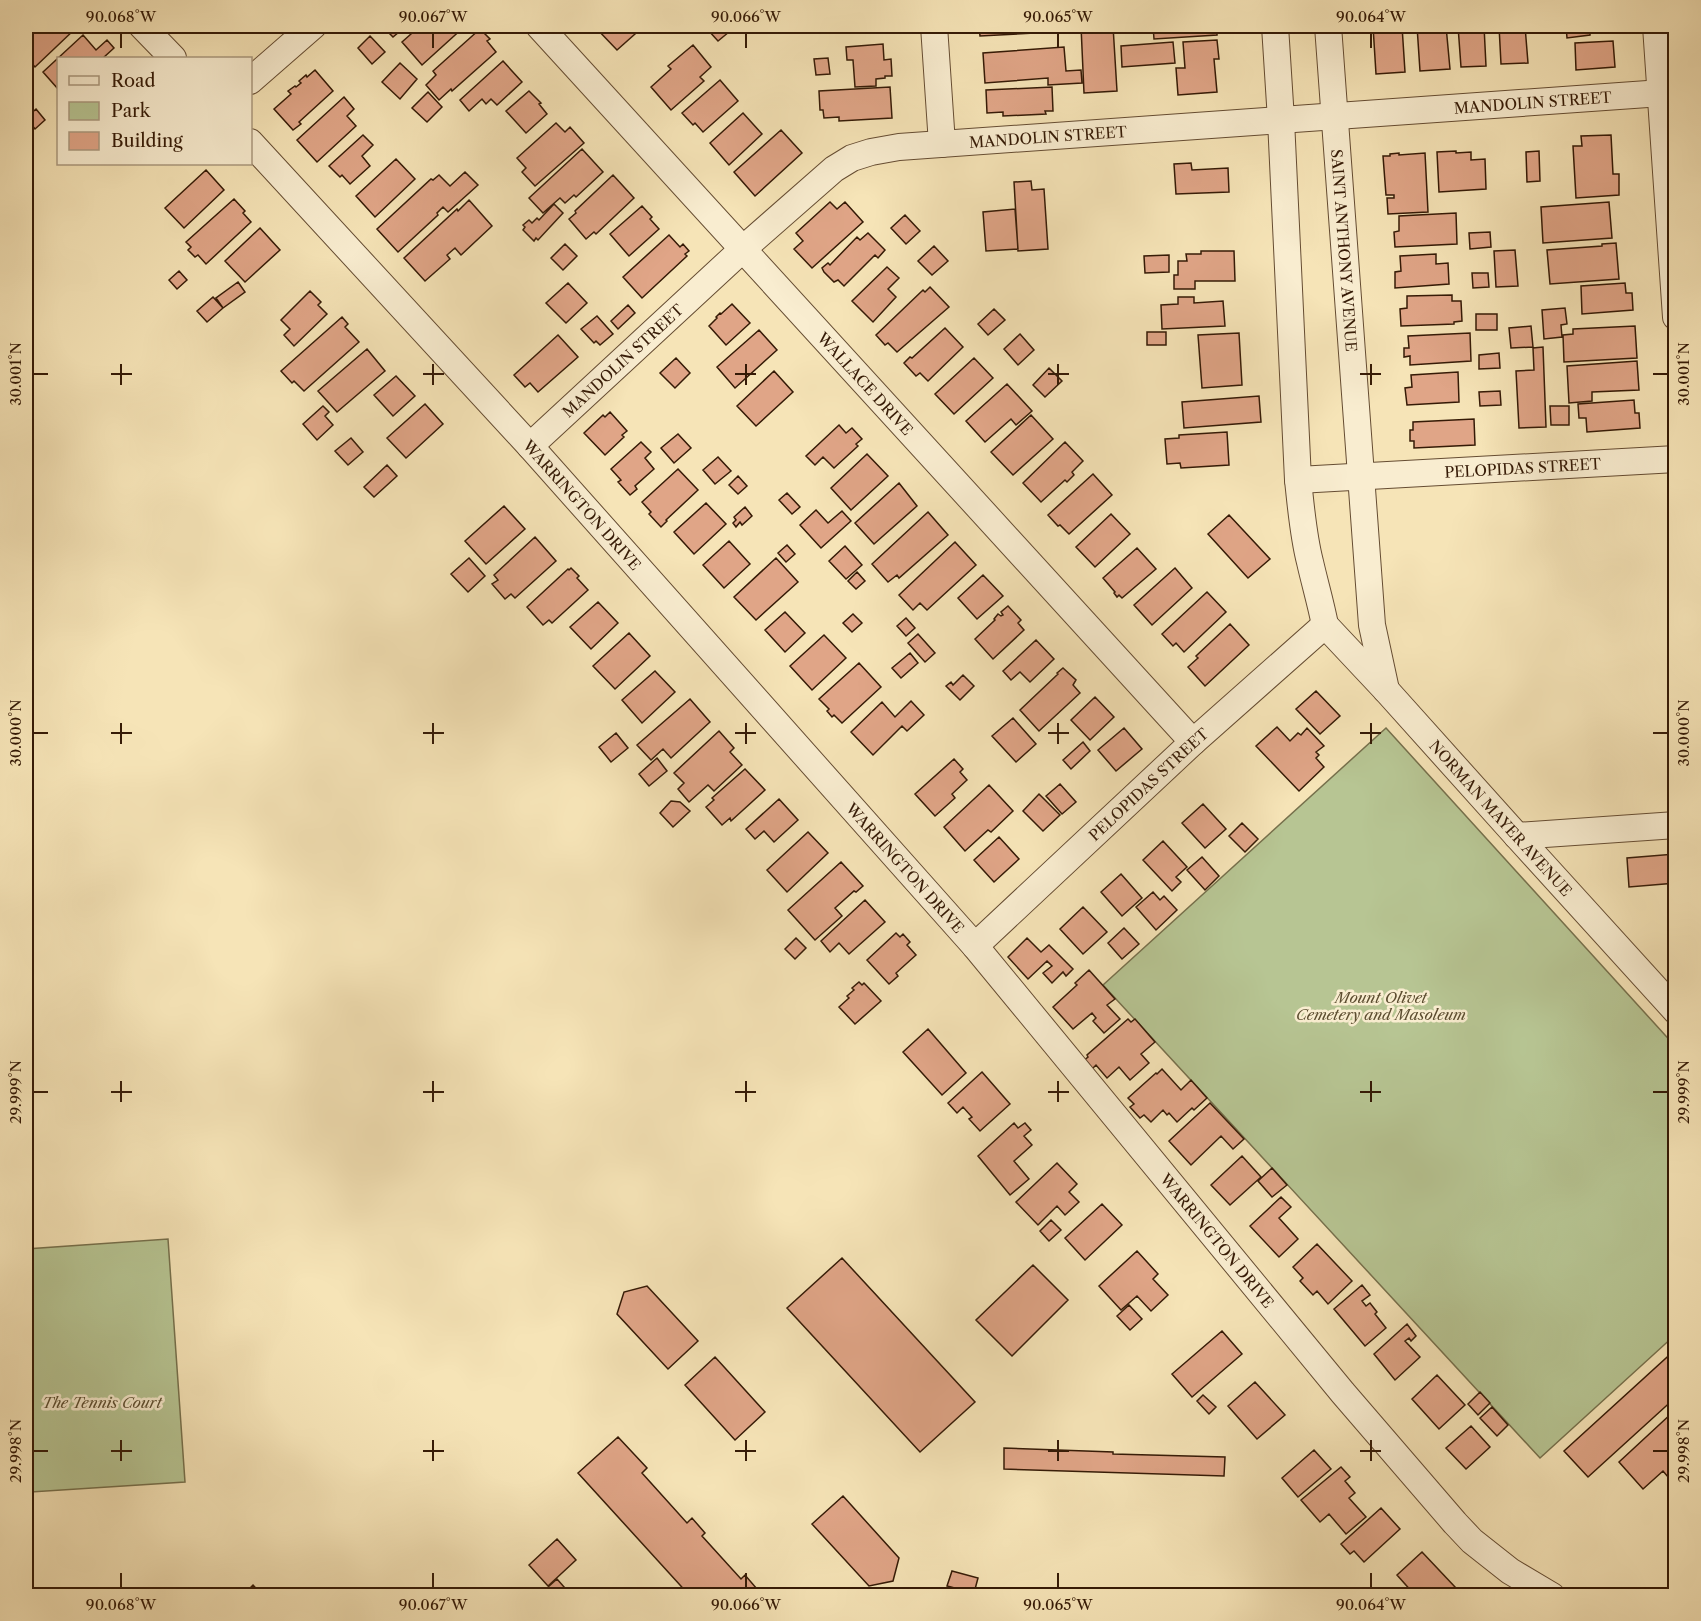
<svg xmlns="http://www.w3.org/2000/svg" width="1701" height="1621" font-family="'Libre Caslon Text',serif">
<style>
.green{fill:#b7c593;stroke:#76704c;stroke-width:1.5}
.building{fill:#e0a587;stroke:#351a06;stroke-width:1.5}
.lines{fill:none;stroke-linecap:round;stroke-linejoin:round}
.street-casing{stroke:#654c32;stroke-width:28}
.street{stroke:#f9edd0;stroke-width:26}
.ticks{fill:none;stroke:#351a06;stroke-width:2}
.labels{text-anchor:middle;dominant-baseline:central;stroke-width:5;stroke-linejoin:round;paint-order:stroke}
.street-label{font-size:15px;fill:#351a06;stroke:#f9edd0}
.park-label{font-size:15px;font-style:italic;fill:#5c4d30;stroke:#f9edd0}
.neatline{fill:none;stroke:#351a06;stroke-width:2}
.ticks-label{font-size:15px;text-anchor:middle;fill:#351a06}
</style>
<rect width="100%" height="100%" fill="#f6e4b7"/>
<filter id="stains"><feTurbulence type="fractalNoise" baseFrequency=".00333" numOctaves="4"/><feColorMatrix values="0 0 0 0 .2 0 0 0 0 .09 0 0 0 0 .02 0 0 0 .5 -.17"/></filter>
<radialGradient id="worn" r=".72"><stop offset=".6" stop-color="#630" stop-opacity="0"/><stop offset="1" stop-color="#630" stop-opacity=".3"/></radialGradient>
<!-- green -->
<path class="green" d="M1386,728l289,318v289l-135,123 -437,-473z
M168,1239l17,243 -154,10 -5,-80v-163z"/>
<!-- building -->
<path class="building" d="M34,26h40l2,2 -41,39 -9,-10v-24z
M382,26h24l-13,11z
M420,26h45l-43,39 -20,-23z
M601,26h43l-27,24 -20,-21z
M715,26h18l2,1 -17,14 -9,-10z
M979,26h54l1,7 -54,3z
M1081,26h32l4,65 -33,2z
M1153,26h64v9l-63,4z
M1373,26h29l3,46 -29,2z
M1417,26h29l4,43 -30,2z
M1458,26h26l2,40 -25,1z
M1499,26h26l3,37 -27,1z
M1566,26h46l1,2 -23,2v5l-23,3z
M480,29l10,10 -3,2 9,11 -44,39 -1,-2 -12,11 -13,-15 10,-10 -3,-4z
M83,35l13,15 11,-10 7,8 -11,10h-45v31l-15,-17z
M370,36l15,16 -13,12 -14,-16z
M1217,40l2,19h-5l3,33 -39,3 -2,-27h9l-2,-26z
M1613,41l2,26 -39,3 -1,-27z
M1173,42l2,21 -53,4 -1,-21z
M883,44l1,16 7,-1 1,17h-7v2l-9,1v7l-21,1 -2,-27h-6l-1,-13z
M693,45l18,22 -11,10 4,4 -33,29 -20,-23 20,-18 -3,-3z
M1064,47l2,24 15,-1 1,13 -34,2v-7l-63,5 -2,-30z
M828,58l2,16 -14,1 -2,-16z
M503,61l19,21 -25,23 -6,-6 -5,5 -4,-5 -13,12 -9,-11z
M400,63l17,16 -17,20 -18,-17z
M315,70l18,21 -34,31 2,2 -8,6 -19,-21 17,-15 -3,-3 7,-5 1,1 5,-4 -2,-2 7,-6 1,2z
M720,80l18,21 -35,31 -8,-9 -2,2 -11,-12z
M890,87l2,31 -53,3v-4l-15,1 -1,-8h-3l-1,-19z
M1052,87l1,24h-8l1,3 -43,2v-4l-16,1 -1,-23z
M529,91l12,12 -2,1 8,10 -21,19 -20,-22z
M428,92l14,15 -15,15 -15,-14z
M344,97l10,12 -7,7 9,10 -39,36 -20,-22z
M36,109l9,11 -10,9 -9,-11z
M743,113l19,21 -33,31 -19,-22z
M556,123l9,9 5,-5 14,16 -49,43 -13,-14 4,-4 -9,-10z
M781,130l21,23 -47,43 -21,-24z
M363,135l10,10 -11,11 8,10 -20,18 -8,-9 -2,2 -11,-11z
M1611,135l2,39h6v21l-43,3 -3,-52h9l-1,-10z
M582,149l21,23 -27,25 -2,-2 -9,8 -5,-5 -17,15 -14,-15z
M1456,151v2l15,-1v8l14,-1 1,30 -47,3 -2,-40z
M1539,151l1,30 -13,1 -1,-30z
M1399,153v2l26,-2 3,59 -40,2 -1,-16h7v-3h-8l-3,-39h7v-2z
M396,159l19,20 -40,38 -19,-21z
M1191,163l1,7 36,-2 1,24 -53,2 -2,-30z
M206,170l18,20 -40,38 -19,-20z
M465,172l13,13 -30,27 -5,-5 -6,6 1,2 -40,37 -21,-23 54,-50 2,1 6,-5 11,11z
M613,175l21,23 -38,36 -2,-2 -8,7 -17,-20 7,-6 -1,-2z
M1031,181l1,9 12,-1 4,60 -30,2 -4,-69z
M234,199l11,12 -2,2 8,9 -45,42 -8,-9 -3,2 -7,-7 3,-3 -5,-5z
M469,200l23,26 -31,29 -6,-7 -8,7 3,4 -25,22 -21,-23 53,-49 1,2z
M830,202l7,7 8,-7 18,20 -51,46 -18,-19 9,-8 -7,-8z
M1609,202l3,36 -69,5 -2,-36z
M554,204l9,9 -25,27 -2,-2 -2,3 -11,-11 2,-3 -2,-2 6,-5 3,3 5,-5 2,2z
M642,206l10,11 -2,2 9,10 -30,27 -19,-22z
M1015,209l3,40 -32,2 -3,-39z
M1456,213l1,31 -62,3 -1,-15 5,-1v-15z
M905,215l15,16 -14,13 -15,-16z
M260,228l20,22 -35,32 -20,-21z
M1490,232l1,15 -21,2 -1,-16z
M868,233l17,17 -7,8 -3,-3 -31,31 -6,-6 -4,2 -10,-10 -2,-4 6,-5 2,2 27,-28 3,3z
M669,235l11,12 3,-3 6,7 -4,3 2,2 -45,42 -19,-21z
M1616,243l3,36 -69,5 -3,-34 55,-4v-2z
M565,244l12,12 -14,14 -12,-12z
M934,246l14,15 -16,14 -14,-14z
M1515,250l3,36 -22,1 -2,-36z
M1201,251h33l1,30h-40v8h-21v-14h4v-14h9l-1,-7h15z
M1436,254v10l12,-1 1,21 -54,4v-16l6,-1 -1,-15z
M1169,255v17l-24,1 -1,-17z
M887,267l12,11 -11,11 8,8 -23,25 -21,-21z
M179,271l8,9 -10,9 -8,-9z
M1472,273h16l1,14 -16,1z
M238,282l7,10 -22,16 -7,-10z
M568,283l19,20 -21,20 -20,-20z
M1625,283l1,10h6l1,17 -51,4 -1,-28z
M930,287l19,20 -52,45 -9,-9 -3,2 -9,-10 47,-45 2,2z
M310,291l11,11 -3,3 9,9 -33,32 -10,-11 6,-6 -9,-9z
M1452,295v6h9l1,20 -8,1v2l-53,2 -1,-17 7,-1v-12z
M213,297l10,11 -16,14 -10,-11z
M1178,297h16v6l29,-2 2,25 -63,3 -1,-24 17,-1z
M732,304l18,19 -24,22 -17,-19 8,-8 -1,-1 4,-4 1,1z
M628,305l7,8 -17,16 -7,-8z
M1565,308l2,16 -6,1 1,12 -18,2 -2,-29z
M994,309l11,11 -17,15 -10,-11z
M1476,314h21v16h-21z
M597,316l16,18 -13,11 -4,-4 -2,2 -13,-14z
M342,317l6,7 -3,3 14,15 -55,49 -10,-10 -2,2 -11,-12z
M1531,326l2,21 -22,1 -2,-20z
M1635,326l2,32 -73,4 -1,-27 10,-1v-5z
M945,328l18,19 -35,34 -8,-8 -4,3 -12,-13 6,-6 2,1z
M759,330l18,20 -42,38 -18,-21z
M1147,332h19v13h-19z
M1239,333l3,52 -40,3 -4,-53z
M1470,333l1,28 -61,4v-9l-6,1v-9h5l-1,-12z
M1020,334l14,16 -16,15 -14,-16z
M558,335l20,22 -40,35 -8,-9 -5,4 -11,-12z
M1543,347l3,80 -27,1 -3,-57 18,-1 -1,-22z
M367,349l18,22 -48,41 -19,-21z
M1499,353l1,15 -21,1v-14z
M676,358l14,15 -15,15 -15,-15z
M974,358l19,20 -39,36 -19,-20z
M1637,361l2,29 -47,2v9l-23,2 -2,-37z
M1049,368l13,13 -17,16 -12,-12z
M774,371l19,21 -37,34 -19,-20z
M1458,372l1,30 -52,3 -2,-17 7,-1 -1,-12z
M396,376l19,20 -22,20 -19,-21z
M1007,384l25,27 -16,14 -5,-6 -26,23 -19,-21z
M1500,391l1,14 -21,1 -1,-14z
M1259,396l2,26 -77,6 -2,-26z
M1634,400l1,13h4l1,15 -53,4 -1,-14h-7l-1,-14z
M425,404l18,20 -37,34 -19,-20z
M323,406l6,6 -4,4 8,9 -16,15 -14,-16z
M1550,406h19v19h-18z
M610,412l17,19 -5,4 2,2 -19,18 -21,-22 19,-18 2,2z
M1031,415l22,24 -40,36 -22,-23z
M1474,419l1,26 -61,3v-7h-4v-11h3v-8z
M839,425l7,8 6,-5 10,11 -6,5 2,2 -24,22 -11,-11 -8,8 -9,-9z
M1227,432l2,33 -48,3 -1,-5 -13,1 -2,-25 14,-1v-3z
M678,434l13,14 -17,15 -13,-15z
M351,438l12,14 -15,13 -13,-14z
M641,442l10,10 -6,6 9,11 -19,17 2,3 -7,6 -12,-13 3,-2 -10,-11z
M1065,442l18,19 -11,11 2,3 -7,7 -2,-2 -24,22 -18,-19z
M867,454l21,22 -37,34 -20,-22z
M718,457l13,14 -16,13 -12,-14z
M387,465l10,11 -23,21 -10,-10z
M678,469l20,21 -32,30 1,1 -6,6 -12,-13 2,-2 -9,-10z
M1093,474l19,21 -43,39 -9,-9 -2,1 -10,-11z
M738,476l9,10 -9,8 -9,-9z
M899,483l18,23 -43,38 -19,-21z
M787,493l13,14 -8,7 -13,-14z
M706,503l20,21 -32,30 -20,-22z
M504,506l21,23 -39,35 -21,-23z
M745,507l7,9 -10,9 -2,-3 -4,5 -3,-4 3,-3 -2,-3z
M816,510l12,13 14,-12 9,10 -30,27 -21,-23z
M928,512l20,23 -49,43 -2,-3 -9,7 -16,-18z
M1111,514l19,20 -35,33 -19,-20z
M1229,515l41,44 -22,19 -40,-44z
M535,537l21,24 -41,37 -4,-4 -6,5 -13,-15 6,-4 -4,-5z
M729,541l21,23 -26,24 -21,-23z
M955,542l21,23 -49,45 -7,-7 -7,7 -14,-15z
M787,545l8,9 -9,8 -8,-9z
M845,546l17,19 -16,14 -17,-18z
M1137,548l19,21 -34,29 -3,-3 -2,2 -3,-4 1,-1 -12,-14z
M469,558l16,18 -17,16 -17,-18z
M776,558l22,24 -42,38 -22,-23z
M571,568l8,8 -2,2 11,12 -36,33 -3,-3 -6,5 -16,-18 41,-38 1,1z
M1175,568l17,20 -40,37 -18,-20z
M857,572l8,9 -9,8 -8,-8z
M983,575l20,21 -26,23 -19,-21z
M1207,592l19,20 -42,40 -8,-9 -3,3 -11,-12z
M598,602l20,21 -27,26 -21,-22z
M1008,606l13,14 -3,3 6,7 -31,29 -18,-20 20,-19 -1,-1 4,-5 3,2 2,-1 -2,-3z
M785,612l20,21 -20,19 -20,-22z
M853,614l9,9 -10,9 -9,-9z
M906,618l9,10 -9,8 -9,-10z
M1230,624l19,21 -44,41 -17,-19 10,-9 -2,-2z
M629,633l21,23 -35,33 -22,-23z
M918,634l17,19 -10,9 -17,-19z
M824,635l22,23 -34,32 -22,-24z
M1036,640l18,19 -24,23 -10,-10 -9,8 -8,-9z
M910,653l8,10 -17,15 -9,-10z
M859,663l22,24 -39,36 -8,-8 -2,2 -5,-6 2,-2 -10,-10z
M1063,668l13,12 -3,5 7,8 -41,38 -19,-21 38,-36 -1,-1z
M655,671l20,21 -33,31 -20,-23z
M963,675l11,11 -14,14 -14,-14 5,-4 2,3z
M1316,691l24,25 -20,18 -24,-25z
M1095,697l19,20 -24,23 -19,-20z
M690,699l20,23 -39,36 -8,-9 -12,11 -14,-15z
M911,701l13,14 -17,16 -5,-5 -29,29 -22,-23 31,-30 13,15z
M1013,718l23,26 -20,18 -24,-26z
M1277,727l13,14 8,-8 3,2 6,-7 17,18 -8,6 3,3 -3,3 8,9 -25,24 -43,-45z
M1124,728l18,21 -26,22 -18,-21z
M719,731l15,17 -4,4 12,13 -28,26 -6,-6 -19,17 -11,-13 6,-6 -10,-10z
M616,733l12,15 -17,14 -12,-15z
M1083,742l7,9 -19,18 -8,-9z
M657,758l10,13 -18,15 -10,-12z
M954,759l9,10 -3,3 7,8 -15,14 3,4 -20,18 -20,-22z
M745,769l20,21 -34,31 -1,-3 -8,7 -16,-18 8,-7 -2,-2z
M1060,784l16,18 -14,12 -16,-18z
M989,785l24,26 -22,21 -3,-2 -23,21 -21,-24z
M1039,794l21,21 -17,16 -20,-20z
M779,799l19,21 -24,22 -10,-11 -9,8 -9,-10z
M671,801l9,1 10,9 -17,16 -13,-14z
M1203,804l23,25 -21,19 -23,-25z
M1242,823l16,16 -13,13 -16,-16z
M808,832l20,21 -41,39 -20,-22z
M999,837l20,22 -25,23 -20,-22z
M1163,841l24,26 -11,10 5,5 -9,9 -29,-31z
M1675,854l1,29 -47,4 -2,-29z
M1202,857l17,19 -14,14 -18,-20z
M841,862l22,24 -7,6 -2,-1 -19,17 7,8 -27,24 -27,-30z
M1121,874l21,24 -20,18 -21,-24z
M1153,892l7,8 4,-4 13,14 -21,20 -20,-23z
M865,900l20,22 -36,32 -10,-11 -9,9 -9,-11z
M1083,907l24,25 -24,22 -23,-25z
M1124,928l15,16 -17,15 -14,-16z
M896,933l4,4 3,-3 7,8 -3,3 9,10 -20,18 2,3 -9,8 -22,-24z
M796,938l10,10 -11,11 -10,-10z
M1027,938l14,14 8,-7 24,24 -7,7 -3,-4 -11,11 -9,-10 9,-7 -5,-5 -19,18 -20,-22z
M1089,970l26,29 -8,6 13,14 -16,14 -11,-12 3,-3 -4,-5 -19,16 -20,-22 24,-22 -2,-2z
M859,982l3,3 2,-2 17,18 -26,23 -16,-17 10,-9 -2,-2 7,-6 -2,-2z
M1128,1019l3,3 4,-3 20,23 -14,12 8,9 -19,17 -11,-13 -12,11 -11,-13 -6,6 -8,-9 6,-5 -1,-2z
M928,1029l38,44 -24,22 -39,-43z
M1162,1069l19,21 10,-10 16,18 -13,12 -2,-2 -15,14 -8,-9 -2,2 -4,-5 -12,12 -7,-7 -4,3 -10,-11 4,-3 -6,-6 28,-25 1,1z
M982,1072l28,32 -30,27 -11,-12 3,-2 -9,-10 -6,6 -9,-10z
M1210,1103l34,36 -11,10 -12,-13 -30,29 -22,-24z
M1014,1123l4,5 7,-5 6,7 -7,6 8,9 -18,16 15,18 -19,16 -32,-39z
M1242,1156l19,21 -31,28 -19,-20z
M1057,1163l20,21 -8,8 10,10 -14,13 -8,-9 -19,19 -22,-23z
M1272,1168l15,17 -15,12 -14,-16z
M1281,1197l10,10 -12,11 19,21 -19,18 -29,-31z
M1102,1204l20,21 -37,35 -20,-22z
M1051,1220l10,10 -12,11 -9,-10z
M1317,1244l35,37 -24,23 -11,-13 -4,4 -13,-14 3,-3 -10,-11z
M1137,1251l21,23 -5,5 15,16 -17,16 -14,-15 -16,14 -22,-24z
M842,1258l133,144 -55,50 -133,-144z
M1033,1265l35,35 -56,56 -36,-36z
M1362,1285l8,10 -8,6 4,5 4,-3 7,9 -2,2 11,14 -21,18 -31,-37z
M647,1286l51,55 -30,28 -51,-55 7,-22z
M1129,1305l13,14 -12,11 -13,-14z
M1407,1324l9,12 -5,5 -2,-3 -4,3 15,16 -25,23 -21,-26z
M1222,1331l20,23 -50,43 -20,-23z
M1676,1349v48l-88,80 -24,-26z
M715,1357l50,55 -30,28 -50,-55z
M1437,1375l28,30 -26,24 -27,-30z
M1255,1382l30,33 -28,24 -29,-33z
M1480,1392l10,11 -12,12 -10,-11z
M1203,1395l13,12 -7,7 -12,-13z
M1492,1407l16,18 -11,11 -17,-18z
M1673,1412l3,3v45l-2,2 2,2v5l-8,8 -5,-6 -20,18 -24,-27z
M1471,1426l19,21 -24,22 -20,-21z
M618,1437l29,31 -5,5 45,50 5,-5 13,15 -3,3 39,43 4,-4 12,14 -6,7h-61l-112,-123z
M1004,1448l109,4v2l112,3 -1,19 -220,-7z
M1314,1450l17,19 -33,28 -16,-19z
M1341,1467l9,10 -5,4 10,12 -6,5 17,19 -20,17 -17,-20 -9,8 -19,-22z
M843,1496l56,62 -6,23 -24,5 -57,-62z
M1381,1508l19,21 -36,33 -10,-11 -4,3 -9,-10z
M557,1539l19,21 -28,26 -19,-21z
M1422,1552l33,35 -10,9h-35l3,-3 -16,-18z
M952,1571l26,7 -4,15 -27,-7z
M557,1579l15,17h-34z
M253,1585l10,11h-21z
M761,1588l7,8h-15z"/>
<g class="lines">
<defs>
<g id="street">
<path d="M142,26l31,32"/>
<path id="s1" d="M539,26l654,716"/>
<path d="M934,26l8,118"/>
<path d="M1275,26l6,94 17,360c3,27 5,55 12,82 5,22 11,42 15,63"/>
<path id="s2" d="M1328,26l44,599 14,65"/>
<path d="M1656,26l20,291"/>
<path d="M250,81l63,-55"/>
<path id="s3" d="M250,142l280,304 445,500 368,447 112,130 17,18 38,30 42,25"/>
<path id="s4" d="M530,446l214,-198 90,-79 18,-11 19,-6 28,-5 777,-55"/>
<path id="s5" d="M1298,480l378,-21"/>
<path id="s6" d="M1325,625l61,65 131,146 159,175"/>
<path d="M1517,836l159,-11"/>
<path id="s7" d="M975,946l218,-204 132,-117"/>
</g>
</defs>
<!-- street casing -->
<use href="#street" class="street-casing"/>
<!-- street -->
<use href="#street" class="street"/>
</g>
<!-- ticks -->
<path class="ticks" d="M121,33v15M433,33v15M746,33v15M1058,33v15M1371,33v15M121,364v21M433,364v21M746,364v21M1058,364v21M1371,364v21M33,374h15M111,374h21M423,374h21M735,374h21M1048,374h21M1360,374h21M1653,374h15M121,723v21M433,723v21M746,723v21M1058,723v21M1371,723v21M33,733h15M111,733h21M423,733h21M735,733h21M1048,733h21M1360,733h21M1653,733h15M121,1081v21M433,1081v21M746,1081v21M1058,1081v21M1371,1081v21M33,1092h15M111,1092h21M423,1092h21M735,1092h21M1048,1092h21M1360,1092h21M1653,1092h15M121,1440v21M433,1440v21M746,1440v21M1058,1440v21M1371,1440v21M33,1451h15M111,1451h21M423,1451h21M735,1451h21M1048,1451h21M1360,1451h21M1653,1451h15M121,1573v15M433,1573v15M746,1573v15M1058,1573v15M1371,1573v15"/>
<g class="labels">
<!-- street labels -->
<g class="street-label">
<text stroke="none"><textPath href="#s4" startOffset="1116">MANDOLIN STREET</textPath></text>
<text stroke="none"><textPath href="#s4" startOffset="630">MANDOLIN STREET</textPath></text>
<text stroke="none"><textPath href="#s2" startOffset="225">SAINT ANTHONY AVENUE</textPath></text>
<text stroke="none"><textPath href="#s4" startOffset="126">MANDOLIN STREET</textPath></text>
<text stroke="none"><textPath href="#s1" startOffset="484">WALLACE DRIVE</textPath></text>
<text stroke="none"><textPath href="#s5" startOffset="225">PELOPIDAS STREET</textPath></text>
<text stroke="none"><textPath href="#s3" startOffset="492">WARRINGTON DRIVE</textPath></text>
<text stroke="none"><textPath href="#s7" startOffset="237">PELOPIDAS STREET</textPath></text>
<text stroke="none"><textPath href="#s6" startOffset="261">NORMAN MAYER AVENUE</textPath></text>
<text stroke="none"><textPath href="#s3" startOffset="978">WARRINGTON DRIVE</textPath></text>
<text stroke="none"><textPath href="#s3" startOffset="1464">WARRINGTON DRIVE</textPath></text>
</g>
<!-- park labels -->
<g class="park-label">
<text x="1381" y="997">Mount Olivet<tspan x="1381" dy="17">Cemetery and Masoleum</tspan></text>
<text x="102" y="1402">The Tennis Court</text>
</g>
</g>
<!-- margin -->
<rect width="1701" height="1621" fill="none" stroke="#f6e4b7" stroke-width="66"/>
<!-- legend -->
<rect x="57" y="57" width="195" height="108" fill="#f9edd0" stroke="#ab997f" stroke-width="1.5"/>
<rect x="69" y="76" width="30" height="9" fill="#f9edd0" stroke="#ab997f" stroke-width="1.5"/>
<text x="111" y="87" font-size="18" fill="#351a06">Road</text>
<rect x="69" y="102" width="30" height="18" fill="#b7c593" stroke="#ab997f" stroke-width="1.5"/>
<text x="111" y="117" font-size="18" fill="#351a06">Park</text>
<rect x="69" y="132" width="30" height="18" fill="#e0a587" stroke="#ab997f" stroke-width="1.5"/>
<text x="111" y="147" font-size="18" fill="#351a06">Building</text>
<rect x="33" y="33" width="1635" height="1555" class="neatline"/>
<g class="ticks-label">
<text x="121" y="22">90.068°W</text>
<text x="433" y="22">90.067°W</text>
<text x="746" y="22">90.066°W</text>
<text x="1058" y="22">90.065°W</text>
<text x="1371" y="22">90.064°W</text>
<text transform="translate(16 374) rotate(-90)" y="5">30.001°N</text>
<text transform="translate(1684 374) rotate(-90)" y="5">30.001°N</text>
<text transform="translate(16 733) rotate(-90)" y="5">30.000°N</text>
<text transform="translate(1684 733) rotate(-90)" y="5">30.000°N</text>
<text transform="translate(16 1092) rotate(-90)" y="5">29.999°N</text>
<text transform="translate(1684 1092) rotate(-90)" y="5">29.999°N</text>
<text transform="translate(16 1451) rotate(-90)" y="5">29.998°N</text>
<text transform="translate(1684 1451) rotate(-90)" y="5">29.998°N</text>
<text x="121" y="1610">90.068°W</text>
<text x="433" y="1610">90.067°W</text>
<text x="746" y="1610">90.066°W</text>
<text x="1058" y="1610">90.065°W</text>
<text x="1371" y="1610">90.064°W</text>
</g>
<rect width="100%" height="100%" filter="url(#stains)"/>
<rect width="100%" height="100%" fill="url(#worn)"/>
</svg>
